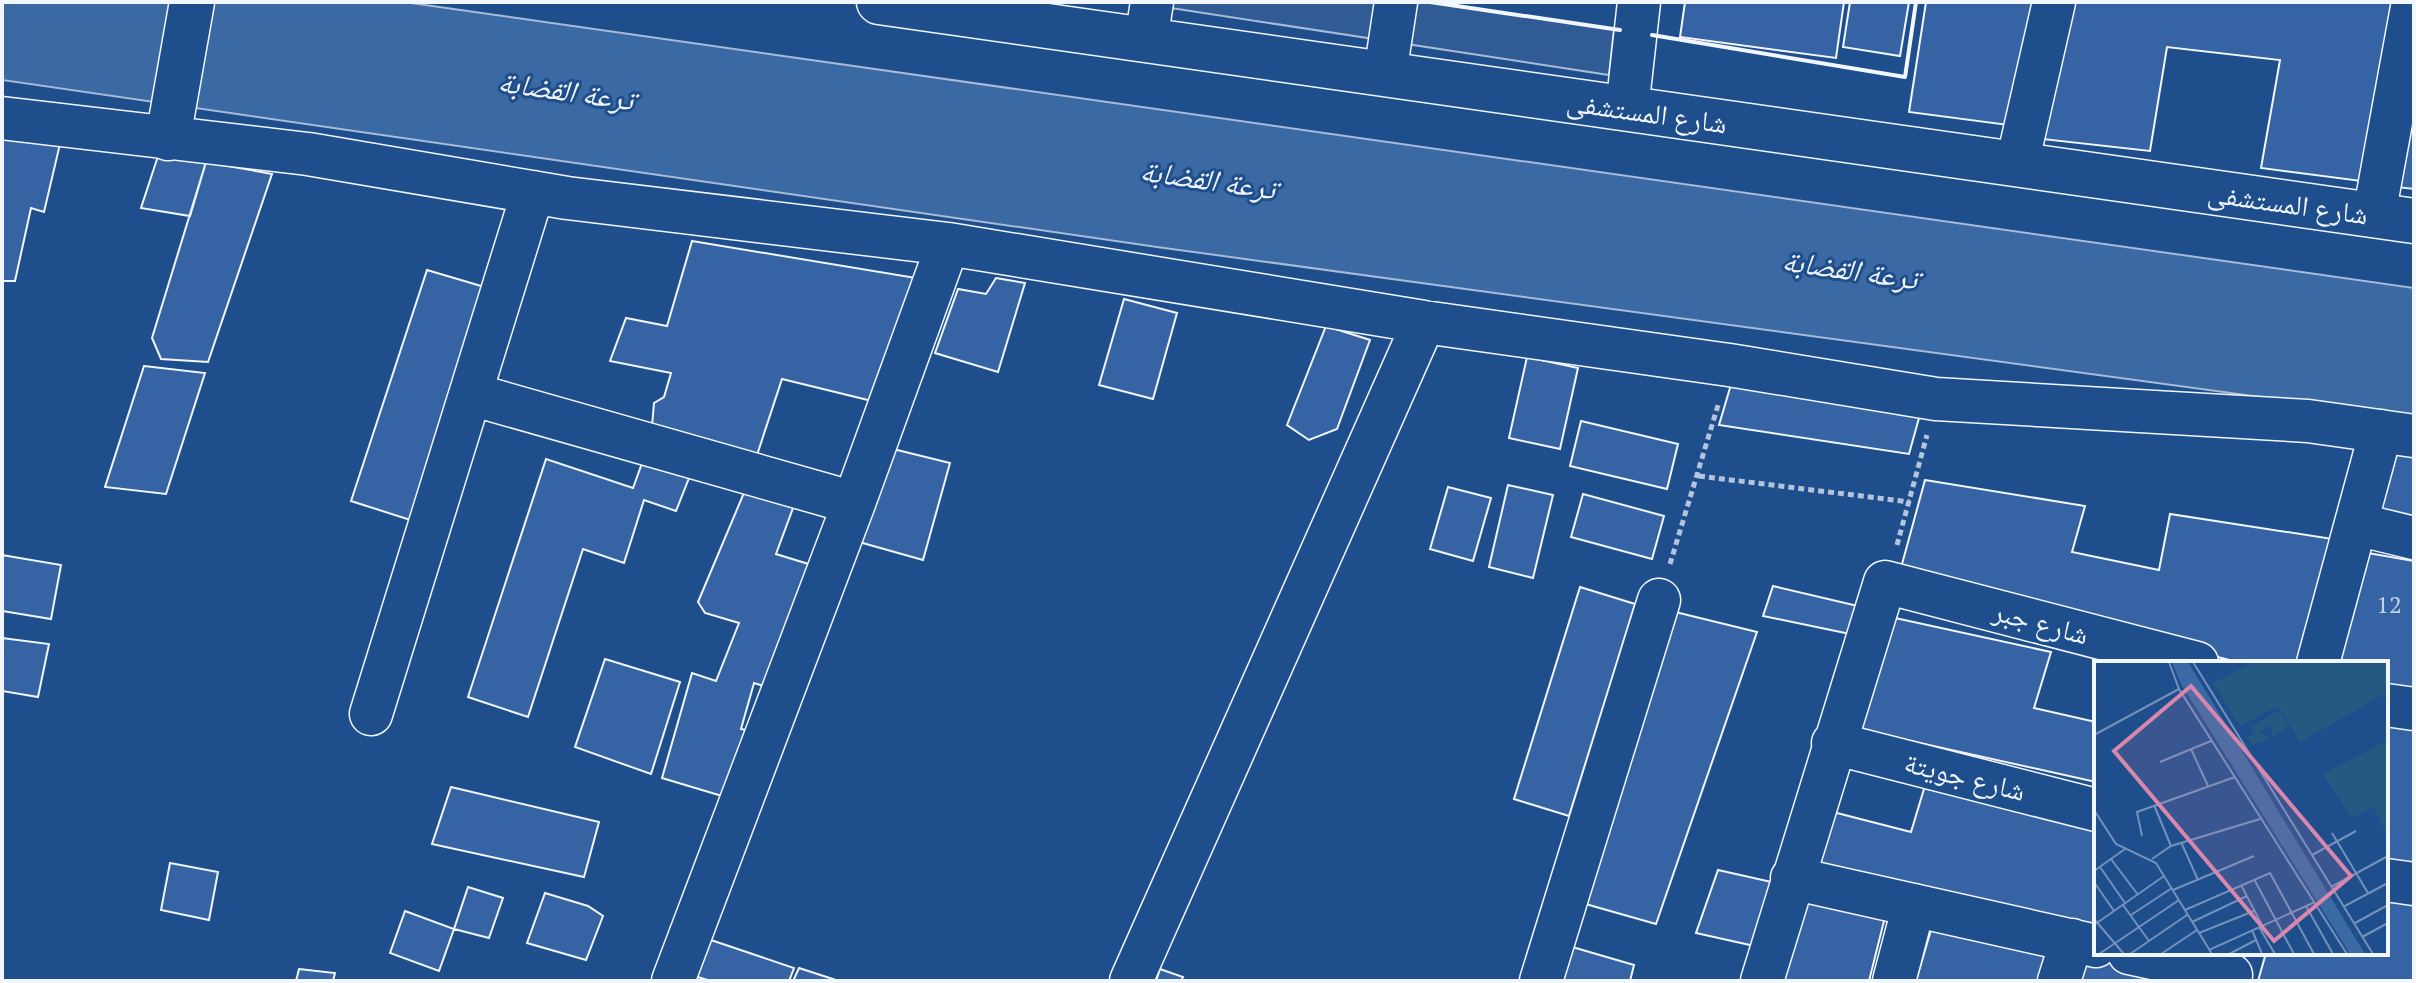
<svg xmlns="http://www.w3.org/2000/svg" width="2416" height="983" font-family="'PT Serif','Noto Naskh Arabic',serif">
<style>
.parking{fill:#305b95;stroke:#a8bbd7;stroke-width:2}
.water{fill:#3b69a3;stroke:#a8bbd7;stroke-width:2}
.building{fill:#3563a3;stroke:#f2f6ff;stroke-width:2}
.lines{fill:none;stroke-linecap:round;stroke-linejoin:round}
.minor-casing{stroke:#f2f6ff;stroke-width:45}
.major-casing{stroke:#f2f6ff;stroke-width:47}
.path{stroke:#b3c4dc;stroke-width:5;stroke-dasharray:6 4;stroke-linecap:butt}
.minor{stroke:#1f4e8c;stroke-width:42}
.major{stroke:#1f4e8c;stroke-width:44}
.wall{stroke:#f2f6ff;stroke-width:4}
.labels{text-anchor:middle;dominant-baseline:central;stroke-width:6;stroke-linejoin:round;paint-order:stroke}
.number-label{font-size:24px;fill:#c3d1e8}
.street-label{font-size:28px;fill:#f2f6ff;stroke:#1f4e8c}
.water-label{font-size:30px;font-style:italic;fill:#f2f6ff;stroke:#1f4e8c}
.inset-road{fill:none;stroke:#7391ba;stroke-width:2}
.view{fill:#da87ad;fill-opacity:0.15;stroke:#da87ad;stroke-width:4}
.inset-edge{fill:none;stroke:#f2f6ff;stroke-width:4}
</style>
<rect width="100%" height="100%" fill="#1f4e8c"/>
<!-- parking -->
<path class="parking" d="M1132,2h299l183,27 -5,46z"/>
<!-- water -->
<path class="water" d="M2,2h402l2010,286v130l-1257,-171 -1155,-167z"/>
<!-- building -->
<path class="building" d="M1685,2h159l-8,56 -156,-21z
M1850,2h59l-9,54 -57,-9z
M1926,2h110l-28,123 -99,-13z
M2070,2h326l-35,179 -100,-13 19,-108 -113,-13 -17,104 -108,-12z
M2414,95v94l-18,-2z
M2,138l58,6 -16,68 -13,-4 -16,73h-13z
M158,156l48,6 -16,54 -49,-8z
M206,162l66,12 -64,188 -47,-3 -9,-21z
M692,241l224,37 -44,123 -90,-22 -25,76 -105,-29 2,-23 10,-6 7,-24 -61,-12 16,-43 41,8z
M427,270l71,21 -72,234 -75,-24z
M996,278l29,5 -27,89 -63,-19 23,-64 28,5z
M1124,299l53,14 -24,86 -54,-14z
M1326,326l44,14 -33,89 -28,11 -22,-15z
M1527,357l51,11 -18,81 -51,-11z
M144,366l61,7 -39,121 -61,-7z
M1735,371l189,29 -15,54 -190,-29z
M1581,421l97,23 -11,45 -97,-23z
M885,447l65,16 -27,97 -71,-20z
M2381,447l33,5v76l-44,-7z
M645,455l48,13 -17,43 -32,-11 -20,63 -41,-14 -55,168 -60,-20 78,-238 87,29z
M1925,480l160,26 -13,46 87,18 11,-56 169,26 -33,123h-65l-342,-88z
M1508,485l45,10 -20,83 -44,-11z
M1448,487l43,11 -18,63 -43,-12z
M746,488l50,12 -20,54 39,12 -42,123 -19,-6 -13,46 15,3 -24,67 -70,-21 30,-105 24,8 23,-58 -34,-10 -7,-11z
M1583,494l81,22 -12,43 -81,-22z
M2368,553l46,8v141l-28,-5v-34h-46z
M2,555l59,10 -10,54 -49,-8z
M1773,586l89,21 -7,28 -92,-19z
M1580,587l55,17 -66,212 -55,-17z
M1659,608l98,24 -101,292 -88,-25z
M1886,616l165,36 -17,56 62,14v60l-244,-54z
M2,638l47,6 -11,53 -36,-6z
M605,659l75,23 -29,92 -76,-27z
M2386,723l28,6v135l-28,-4z
M1927,779l169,38v113l-281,-62 18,-56 78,20z
M451,787l148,35 -15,55 -152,-33z
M170,863l48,9 -9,48 -48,-10z
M1718,870l58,13 -17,64 -63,-14z
M468,887l35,11 -14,40 -35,-9z
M2386,888l28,5v88h-156l8,-28h120z
M545,893l43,13 15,10 -17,44 -59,-17z
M1800,895l85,22 -16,64h-95z
M405,911l49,18 -15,42 -49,-18z
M1933,923l126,25 -11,33h-132z
M699,936l95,32 -5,13h-78l-27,-8z
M1562,944l72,21 -4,16h-80z
M2082,954l130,27h-139z
M799,968l40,13h-46z
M299,969l36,4 -2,8h-37z
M1160,969l23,8 -2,4h-25z"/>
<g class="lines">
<defs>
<path id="minor" d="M1146,40l6,-38
M1385,74l11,-72
M1627,109l12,-107
M2,118l306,36 259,44 381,46 476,78 305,43 207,34 372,22 106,15
M2017,164l37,-162
M2374,215l39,-213
M471,394l383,109
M2356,524l58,14
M2318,663l63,-232
M2386,705l28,4
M371,714l162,-522
M1833,743l263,67
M1792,878l304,68
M2386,880l28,4
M2129,953l102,22
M673,981l181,-478 94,-259
M1131,981l293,-659
M1541,981l118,-381
M1762,981l123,-399 312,81
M1894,981l20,-76
M2059,981l13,-41"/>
<path id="major" d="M879,2l1535,219
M168,138l24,-136"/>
</defs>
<!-- minor casing -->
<use href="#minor" class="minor-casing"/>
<!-- major casing -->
<use href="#major" class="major-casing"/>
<!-- path -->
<path class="path" d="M1699,476l211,26
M1897,545l30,-110
M1670,564l49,-162"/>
<!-- minor -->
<use href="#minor" class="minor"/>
<!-- major -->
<use href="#major" class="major"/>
<!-- wall -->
<path class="wall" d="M1430,2l190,28
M1652,35l253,42 11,-75"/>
</g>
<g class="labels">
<!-- number labels -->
<g class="number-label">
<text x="2389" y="604">12</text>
</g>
<!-- street labels -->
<g class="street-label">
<text transform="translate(1647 112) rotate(8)">شارع المستشفى</text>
<text transform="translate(2288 203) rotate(8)">شارع المستشفى</text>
<text transform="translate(2041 622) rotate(15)">شارع جبر</text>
<text transform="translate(1965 776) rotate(14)">شارع جويتة</text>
</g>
<!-- water labels -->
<g class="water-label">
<text transform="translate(566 90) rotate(8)">ترعة القضابة</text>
<text transform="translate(1208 179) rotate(8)">ترعة القضابة</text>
<text transform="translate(1850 269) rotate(8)">ترعة القضابة</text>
</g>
</g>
<!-- overview -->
<g transform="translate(2094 661)">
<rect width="294" height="294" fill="#1f4e8c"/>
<path d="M160,1h134v30l-88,50 -22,-36 -38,20 -27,-43zM185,49l10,17 -17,10 -1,-12 -12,7 11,7 -18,6 -5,-8 7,-4 -3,-6zM294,79v98l-14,-31 -23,11 -28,-44z" fill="#245a82"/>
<path d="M78,1h16l177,292h-15l-169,-270z" fill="#3b69a3"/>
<path class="inset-road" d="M75,1l10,27 168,265M99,1l180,292M0,74l85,-46M97,88l17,37M66,101l51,-21M60,144l17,41M0,149l22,34 40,19 56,91M238,172l36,60M48,175l-5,-24 98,-35M87,181l17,38M218,194l44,-24M17,198l27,36M58,198l19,-13 89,-27M6,206l25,36M0,210l31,-22M160,218l40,75M0,221l20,29M147,224l21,40M237,226l57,-31M79,229l81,-34M29,244l26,36M212,245l27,48M249,246l43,-23M91,249l85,-37 44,81M37,254l41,-27M0,258l30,35M98,261l55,-26M261,262l33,-18M0,264l70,-49M165,266l16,27M158,269l10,24M105,272l55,-22M268,276l26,-14M115,289l106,-48M5,293l80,-54M36,293l57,-39M67,293l36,-24M135,293l27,-14"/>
<path class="view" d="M97,25l160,190 -77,65 -160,-190z"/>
<rect width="294" height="294" class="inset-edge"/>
</g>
<!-- border -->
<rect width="2416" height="983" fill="none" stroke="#f2f6ff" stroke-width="8"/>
</svg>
